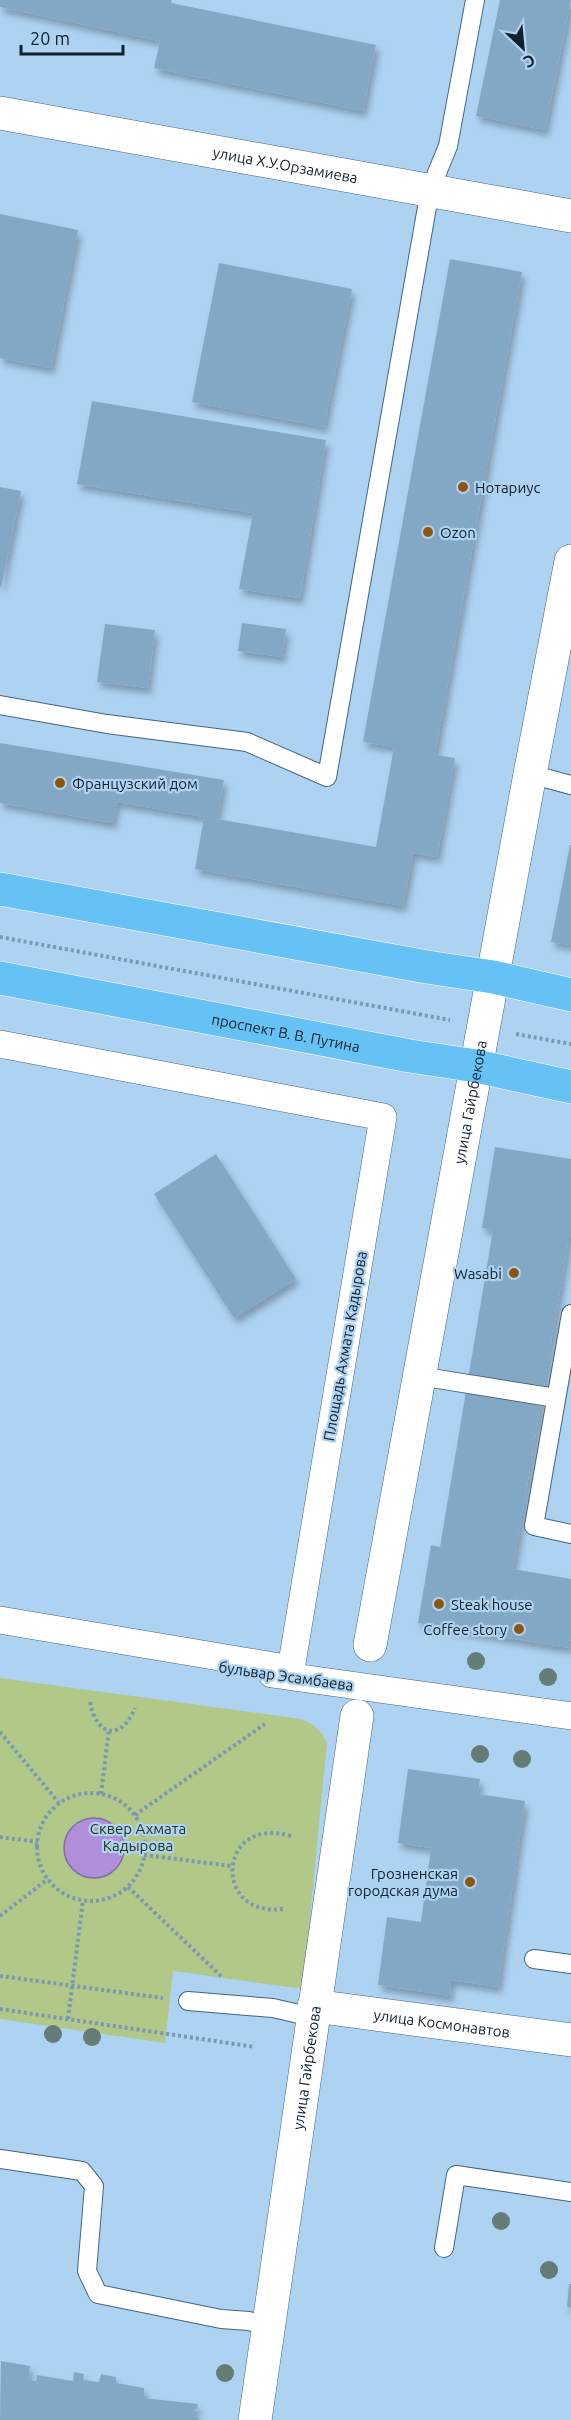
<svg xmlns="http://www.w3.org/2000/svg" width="571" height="2420" font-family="Ubuntu,sans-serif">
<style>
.green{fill:#b1c889}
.water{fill:#b08eda;stroke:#816da6;stroke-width:1.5}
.building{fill:#83a8c6;filter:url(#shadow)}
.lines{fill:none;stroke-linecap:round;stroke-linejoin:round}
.service-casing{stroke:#436582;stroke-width:20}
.pedestrian-casing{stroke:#436582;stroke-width:28}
.minor-casing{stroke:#436582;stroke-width:34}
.tertiary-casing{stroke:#436582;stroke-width:34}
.primary-casing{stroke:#fff;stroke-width:34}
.path{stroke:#7b98b2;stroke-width:4;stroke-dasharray:3 3;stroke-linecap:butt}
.service{stroke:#fff;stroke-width:18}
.pedestrian{stroke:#fff;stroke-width:27}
.minor{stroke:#fff;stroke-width:33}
.tertiary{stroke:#fff;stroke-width:33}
.primary{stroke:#66c1f4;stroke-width:33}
.tree{fill:#647b76}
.poi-dot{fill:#8e550e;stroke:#add2f2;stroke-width:2}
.labels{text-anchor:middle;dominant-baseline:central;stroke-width:4.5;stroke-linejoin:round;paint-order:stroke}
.street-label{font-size:15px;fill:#12202c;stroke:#add2f2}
.poi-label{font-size:15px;fill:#12202c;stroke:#add2f2;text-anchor:start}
.park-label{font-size:15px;fill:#283310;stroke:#add2f2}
</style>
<defs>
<filter id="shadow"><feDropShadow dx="3.5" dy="6" stdDeviation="3" flood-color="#0004"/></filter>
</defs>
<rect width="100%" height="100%" fill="#add2f2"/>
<!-- green -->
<path class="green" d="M0,1678l301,41c13,5 20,11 26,24l-24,246 -130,-18 -8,72 -165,-24z"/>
<!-- water -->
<path class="water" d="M64 1848a30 30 0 1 1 60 0a30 30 0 1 1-60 0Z"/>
<!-- building -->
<path class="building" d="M0,0h172l-1,3 205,42 -13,66 -209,-43 6,-27 -160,-34z
M500,0h71l-26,130 -69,-14z
M0,214l78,16 -27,138 -51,-10z
M450,259l72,13 -87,483 20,3 -18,99 -24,-4 -10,53 -208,-37 9,-52 -87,-15 -4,21 -113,-20v-60l224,37 -7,39 159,28 18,-100 -31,-5z
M219,263l133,26 -28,138 -132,-25z
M92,401l234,39 -26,158 -61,-9 14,-76 -176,-29z
M0,487l21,4 -20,97 -1,-1z
M242,623l44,6 -4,28 -44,-6z
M105,624l50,6 -7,58 -51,-6z
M570,845h1v100l-20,-3z
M495,1147l76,12v78h-2l-56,332 58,10v56l-2,13 -151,-25 13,-78 9,2 53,-317 -11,-2z
M216,1154l80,125 -62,39 -80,-124z
M408,1769l72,10 -2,15 47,7 -27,186 -47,-7 -1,16 -72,-11 9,-68 34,5 10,-74 -33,-5z
M569,2284h2v23h-4z
M1,2361l29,5 -2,14 8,1 1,-6 36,6 1,-9 10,2 -1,6 16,2 2,-8 15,3v6l28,5v10l54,6 -1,5h-3l-1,7 6,1 -1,3h-198z"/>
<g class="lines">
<defs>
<path id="service" d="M0,705l107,19 140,18 80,35 103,-587 18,-44 27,-146
M530,774l41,11
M571,1314l-37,212 37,8
M419,1376l137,22
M534,1959l37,5
M188,2001l85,7 39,9
M0,2159l82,12 12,15 -7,85 11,23 123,25 28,2 21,7
M444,2248l12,-73 115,17"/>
<path id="pedestrian" d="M0,1044l383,73 -92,552 -291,-49
M272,1674l299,42"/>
<g id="minor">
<path id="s1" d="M0,113l571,103"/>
<path id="s2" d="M314,2006l257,34"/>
</g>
<g id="tertiary">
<path id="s3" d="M370,1645l160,-871 41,-213"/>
<path id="s4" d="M255,2420l102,-704"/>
</g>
<g id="primary">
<path d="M0,889l427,78 66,10 78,18"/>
<path id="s5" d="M0,978l410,78 66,10 95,21"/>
</g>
</defs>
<!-- service casing -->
<use href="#service" class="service-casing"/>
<!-- pedestrian casing -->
<use href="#pedestrian" class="pedestrian-casing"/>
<!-- minor casing -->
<use href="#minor" class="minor-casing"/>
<!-- tertiary casing -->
<use href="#tertiary" class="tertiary-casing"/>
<!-- primary casing -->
<use href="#primary" class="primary-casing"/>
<!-- path -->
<path class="path" d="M0,937l450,83
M516,1034l55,10
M90,1702c6,34 31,40 45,6
M0,1732l59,71
M37 1847a54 54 0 1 1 108 0a54 54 0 1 1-108 0Z
M101,1794l8,-64
M135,1815l130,-91
M0,1837l38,5
M144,1855l88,11
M128,1887l94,90
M283,1909c-72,9 -65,-95 8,-73
M0,1916l48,-37
M0,1976l163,22
M0,2009l255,38
M68,2019l15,-119"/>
<!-- service -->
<use href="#service" class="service"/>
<!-- pedestrian -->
<use href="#pedestrian" class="pedestrian"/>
<!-- minor -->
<use href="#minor" class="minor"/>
<!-- tertiary -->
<use href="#tertiary" class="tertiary"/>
<!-- primary -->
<use href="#primary" class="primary"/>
</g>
<!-- trees -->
<g class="tree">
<circle cx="476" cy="1661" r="9"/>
<circle cx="548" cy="1677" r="9"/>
<circle cx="480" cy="1754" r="9"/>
<circle cx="522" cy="1759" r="9"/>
<circle cx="53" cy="2034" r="9"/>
<circle cx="92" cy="2037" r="9"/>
<circle cx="501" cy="2221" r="9"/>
<circle cx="549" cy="2270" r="9"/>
<circle cx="225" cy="2373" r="9"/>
</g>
<!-- markers -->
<g class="poi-dot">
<circle cx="463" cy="487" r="6"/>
<circle cx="428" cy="532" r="6"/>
<circle cx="60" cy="783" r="6"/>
<circle cx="514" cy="1273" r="6"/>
<circle cx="439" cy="1604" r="6"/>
<circle cx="519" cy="1629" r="6"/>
<circle cx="470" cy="1882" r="6"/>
</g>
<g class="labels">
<!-- street labels -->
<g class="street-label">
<text stroke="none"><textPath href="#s1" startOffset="290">улица Х.У.Орзамиева</textPath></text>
<text stroke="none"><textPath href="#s5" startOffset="291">проспект В. В. Путина</textPath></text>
<text stroke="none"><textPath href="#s3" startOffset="552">улица Гайрбекова</textPath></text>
<text transform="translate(345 1346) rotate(-80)">Площадь Ахмата Кадырова</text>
<text transform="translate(286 1676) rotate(8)">бульвар Эсамбаева</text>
<text stroke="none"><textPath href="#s2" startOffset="129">улица Космонавтов</textPath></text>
<text stroke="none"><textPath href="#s4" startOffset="356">улица Гайрбекова</textPath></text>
</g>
<!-- poi labels -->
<g class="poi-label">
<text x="475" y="487">Нотариус</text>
<text x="440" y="532">Ozon</text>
<text x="72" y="783">Французский дом</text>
<text x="502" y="1273" text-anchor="end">Wasabi</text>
<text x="451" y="1604">Steak house</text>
<text x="507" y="1629" text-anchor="end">Coffee story</text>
<text x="458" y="1873" text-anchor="end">Грозненская<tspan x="458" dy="17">городская дума</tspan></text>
</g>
<!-- park labels -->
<g class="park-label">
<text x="138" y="1828">Сквер Ахмата<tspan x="138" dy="17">Кадырова</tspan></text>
</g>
</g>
<!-- north arrow -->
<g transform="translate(523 48) rotate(154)" stroke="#add2f2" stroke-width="4.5" paint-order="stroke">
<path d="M0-4.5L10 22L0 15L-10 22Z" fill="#12202c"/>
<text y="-9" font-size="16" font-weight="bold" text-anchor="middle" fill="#12202c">С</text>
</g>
<!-- scale -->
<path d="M21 45v9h102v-9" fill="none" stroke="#12202c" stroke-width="3"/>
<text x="30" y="45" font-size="18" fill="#12202c" stroke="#add2f2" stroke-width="4.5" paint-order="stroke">20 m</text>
</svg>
